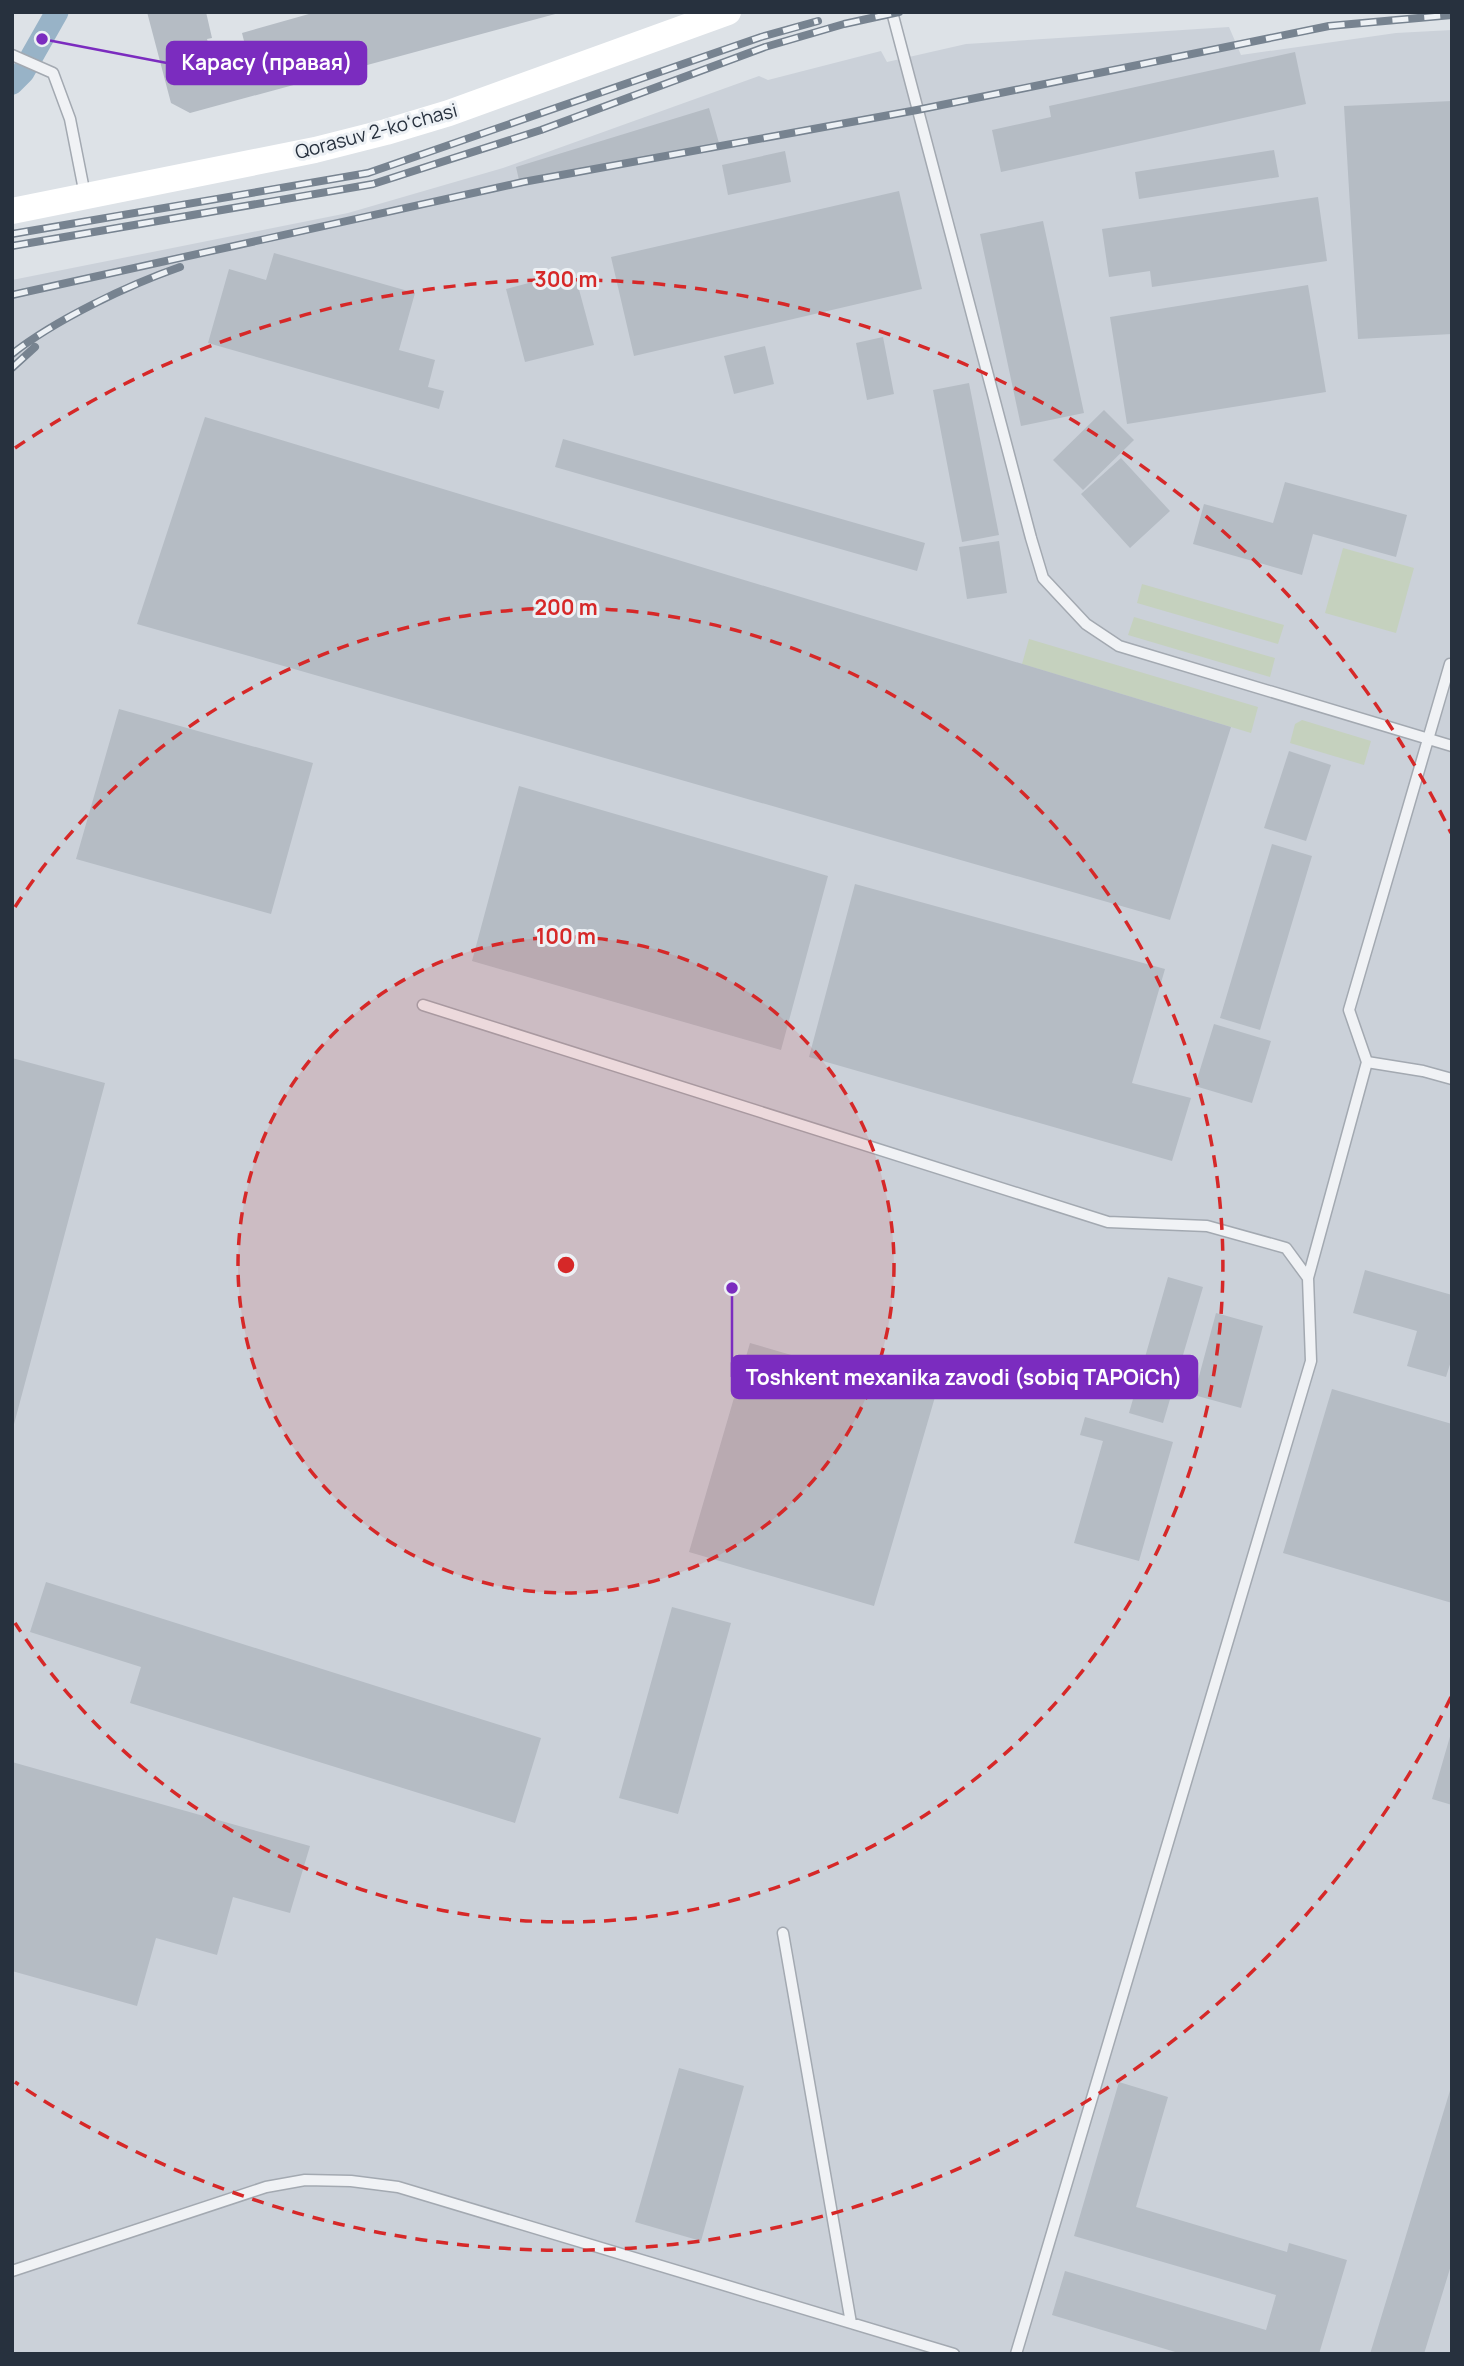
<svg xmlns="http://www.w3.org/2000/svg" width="1464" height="2366" font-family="Manrope,sans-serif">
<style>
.built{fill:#cbd1d9}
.green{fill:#c5d1be}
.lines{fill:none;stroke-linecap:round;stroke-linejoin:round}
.canal{stroke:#98b3c7;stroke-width:23}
.building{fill:#b5bcc4}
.lane-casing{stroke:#a3a9b1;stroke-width:13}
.lane{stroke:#f0f2f5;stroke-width:10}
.secondary{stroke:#fff;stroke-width:26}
.rail-casing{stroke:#778390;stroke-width:8}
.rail{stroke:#edf1f5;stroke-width:5;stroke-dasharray:16;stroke-linecap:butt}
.ring{fill:none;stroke:#d62828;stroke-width:3.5;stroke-dasharray:12 9}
.labels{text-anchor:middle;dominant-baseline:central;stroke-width:6;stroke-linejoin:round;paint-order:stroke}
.street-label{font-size:19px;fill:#27313e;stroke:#edf1f5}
.centre{fill:#d62828;stroke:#edf1f5;stroke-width:3.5}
.ring-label{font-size:21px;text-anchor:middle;font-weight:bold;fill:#d62828;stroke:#edf1f5;stroke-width:6;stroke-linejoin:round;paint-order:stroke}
.leader{fill:none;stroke:#7b2cbf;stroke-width:2.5}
.callout-dot{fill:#7b2cbf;stroke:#edf1f5;stroke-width:2.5}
.callout{fill:#7b2cbf;stroke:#7b2cbf;stroke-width:2.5}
.callout-label{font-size:21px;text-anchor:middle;font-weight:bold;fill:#fff}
</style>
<rect width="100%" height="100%" fill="#dde2e7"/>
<!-- built -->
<path class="built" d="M1229,27l12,28 155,-22 56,-3v2324h-1440v-2074l336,-67 155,-45 256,-92 9,4 113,-29 6,11 79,-18z"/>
<!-- green -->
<path class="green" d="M1343,548l71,20 -18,65 -71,-20z
M1142,584l142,41 -6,19 -141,-41z
M1134,617l141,41 -5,19 -142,-42z
M1029,639l229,68 -7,26 -229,-69z
M1302,720l69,21 -7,24 -74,-22 5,-19z"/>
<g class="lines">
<!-- canal -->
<path class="canal" d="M12,83l11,-11 34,-60"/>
</g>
<!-- building -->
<path class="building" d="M147,12h59l6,26 -5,1 4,15 34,-9 -3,-12 74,-21 243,1 -369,100 -19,-10z
M1295,52l11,52 -305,68 -9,-42 59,-13 -2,-11z
M1452,101v233l-94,5 -14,-233z
M709,108l10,35 -200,37 -3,-13z
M1274,150l5,27 -140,22 -4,-27z
M785,151l6,31 -63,13 -6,-30z
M899,191l23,98 -288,67 -23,-99z
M1318,197l9,64 -175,26 -2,-16 -41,6 -7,-48z
M1043,221l41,192 -63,13 -41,-192z
M274,253l141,40 -16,57 36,10 -7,27 16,4 -5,18 -231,-66 21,-74 37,11z
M574,271l20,74 -69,17 -19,-73z
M1308,285l18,107 -199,32 -17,-107z
M883,337l11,57 -27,6 -11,-57z
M765,346l9,38 -40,10 -10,-38z
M969,383l30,152 -37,7 -29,-152z
M1104,410l30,30 -51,50 -30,-30z
M205,417l1026,310 -61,193 -1033,-296z
M563,439l362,104 -8,28 -362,-104z
M1121,458l49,53 -40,37 -49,-54z
M1285,482l122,33 -11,42 -83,-23 -11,41 -109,-31 11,-40 69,19z
M999,541l8,52 -40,6 -8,-52z
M119,709l194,54 -42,151 -195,-55z
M1289,751l42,14 -25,76 -42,-13z
M519,786l309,90 -47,174 -309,-89z
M1272,844l40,12 -52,174 -40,-12z
M855,884l310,85 -33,114 59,15 -19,63 -363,-104z
M1214,1024l57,17 -19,62 -57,-17z
M12,1058l93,25 -92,345h-1z
M1365,1270l87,25v63l-6,19 -39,-11 10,-35 -64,-18z
M1168,1277l35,10 -40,136 -34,-10z
M1216,1313l47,13 -22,82 -47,-13z
M750,1343l185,54 -61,209 -185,-54z
M1332,1389l120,35v179l-169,-50z
M1085,1417l88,25 -34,119 -65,-18 29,-102 -23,-6z
M46,1582l495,156 -26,85 -385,-120 11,-36 -111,-35z
M672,1607l59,16 -53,191 -59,-16z
M1451,1733h1v72l-20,-6z
M12,1762l298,84 -20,67 -57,-16 -16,58 -61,-17 -19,68 -125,-35z
M679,2068l65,18 -43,155 -66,-19z
M1119,2082l49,15 -32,110 151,45 2,-9 58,17 -28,94h-137l-130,-39 13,-44 201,59 10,-35 -202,-59z
M1452,2084v178l-28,92h-54z"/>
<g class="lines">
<defs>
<path id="lane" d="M892,12l139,526 12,40 43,46 33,22 333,100
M12,55l41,18 17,46 15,76
M423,1005l685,217 99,4 79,22 22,30 3,83 -295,993
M1367,1062l-18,-52 101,-346h2
M1308,1278l59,-216 56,9 29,8
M783,1933l68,390
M12,2271l254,-84 39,-7 46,1 47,6 556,167"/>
</defs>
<!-- lane casing -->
<use href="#lane" class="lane-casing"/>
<!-- lane -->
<use href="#lane" class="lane"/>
<!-- secondary -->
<path class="secondary" d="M12,211l303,-61 71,-18 63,-19 279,-101"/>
<defs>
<path id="rail" d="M12,234l356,-61 393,-136 57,-16
M12,246l361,-62 168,-54 224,-83 79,-23 55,-12
M12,295l511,-113 394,-72 412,-84 123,-11
M12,354c43,-34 116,-69 168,-87
M12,368l23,-21"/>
</defs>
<!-- rail casing -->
<use href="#rail" class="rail-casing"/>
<!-- rail -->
<use href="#rail" class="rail"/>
</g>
<!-- distance rings -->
<circle cx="566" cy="1265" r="328" fill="#d62828" fill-opacity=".12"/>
<g class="ring">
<circle cx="566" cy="1265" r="328"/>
<path d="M15 907A657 657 0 1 1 15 1623"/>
<path d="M1451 1697A985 985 0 0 1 15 2082M15 448A985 985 0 0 1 1451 833"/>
</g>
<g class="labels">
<!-- street labels -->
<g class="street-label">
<text transform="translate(376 131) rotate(-15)">Qorasuv 2-koʻchasi</text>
</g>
</g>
<circle cx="566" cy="1265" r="10" class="centre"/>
<g class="ring-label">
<text x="566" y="287">300 m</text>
<text x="566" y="615">200 m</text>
<text x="566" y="944">100 m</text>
</g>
<!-- callouts -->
<path class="leader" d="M42 39L167 63M732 1288L732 1377"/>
<g class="callout-dot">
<circle cx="42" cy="39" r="7"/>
<circle cx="732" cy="1288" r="7"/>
</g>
<g class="callout">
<rect x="167" y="42" width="199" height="42" rx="7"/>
<rect x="732" y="1356" width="465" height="42" rx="7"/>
</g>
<g class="callout-label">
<text x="267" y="70">Карасу (правая)</text>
<text x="964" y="1385">Toshkent mexanika zavodi (sobiq TAPOiCh)</text>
</g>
<!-- border -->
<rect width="1464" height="2366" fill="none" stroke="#27313e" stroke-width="28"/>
</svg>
